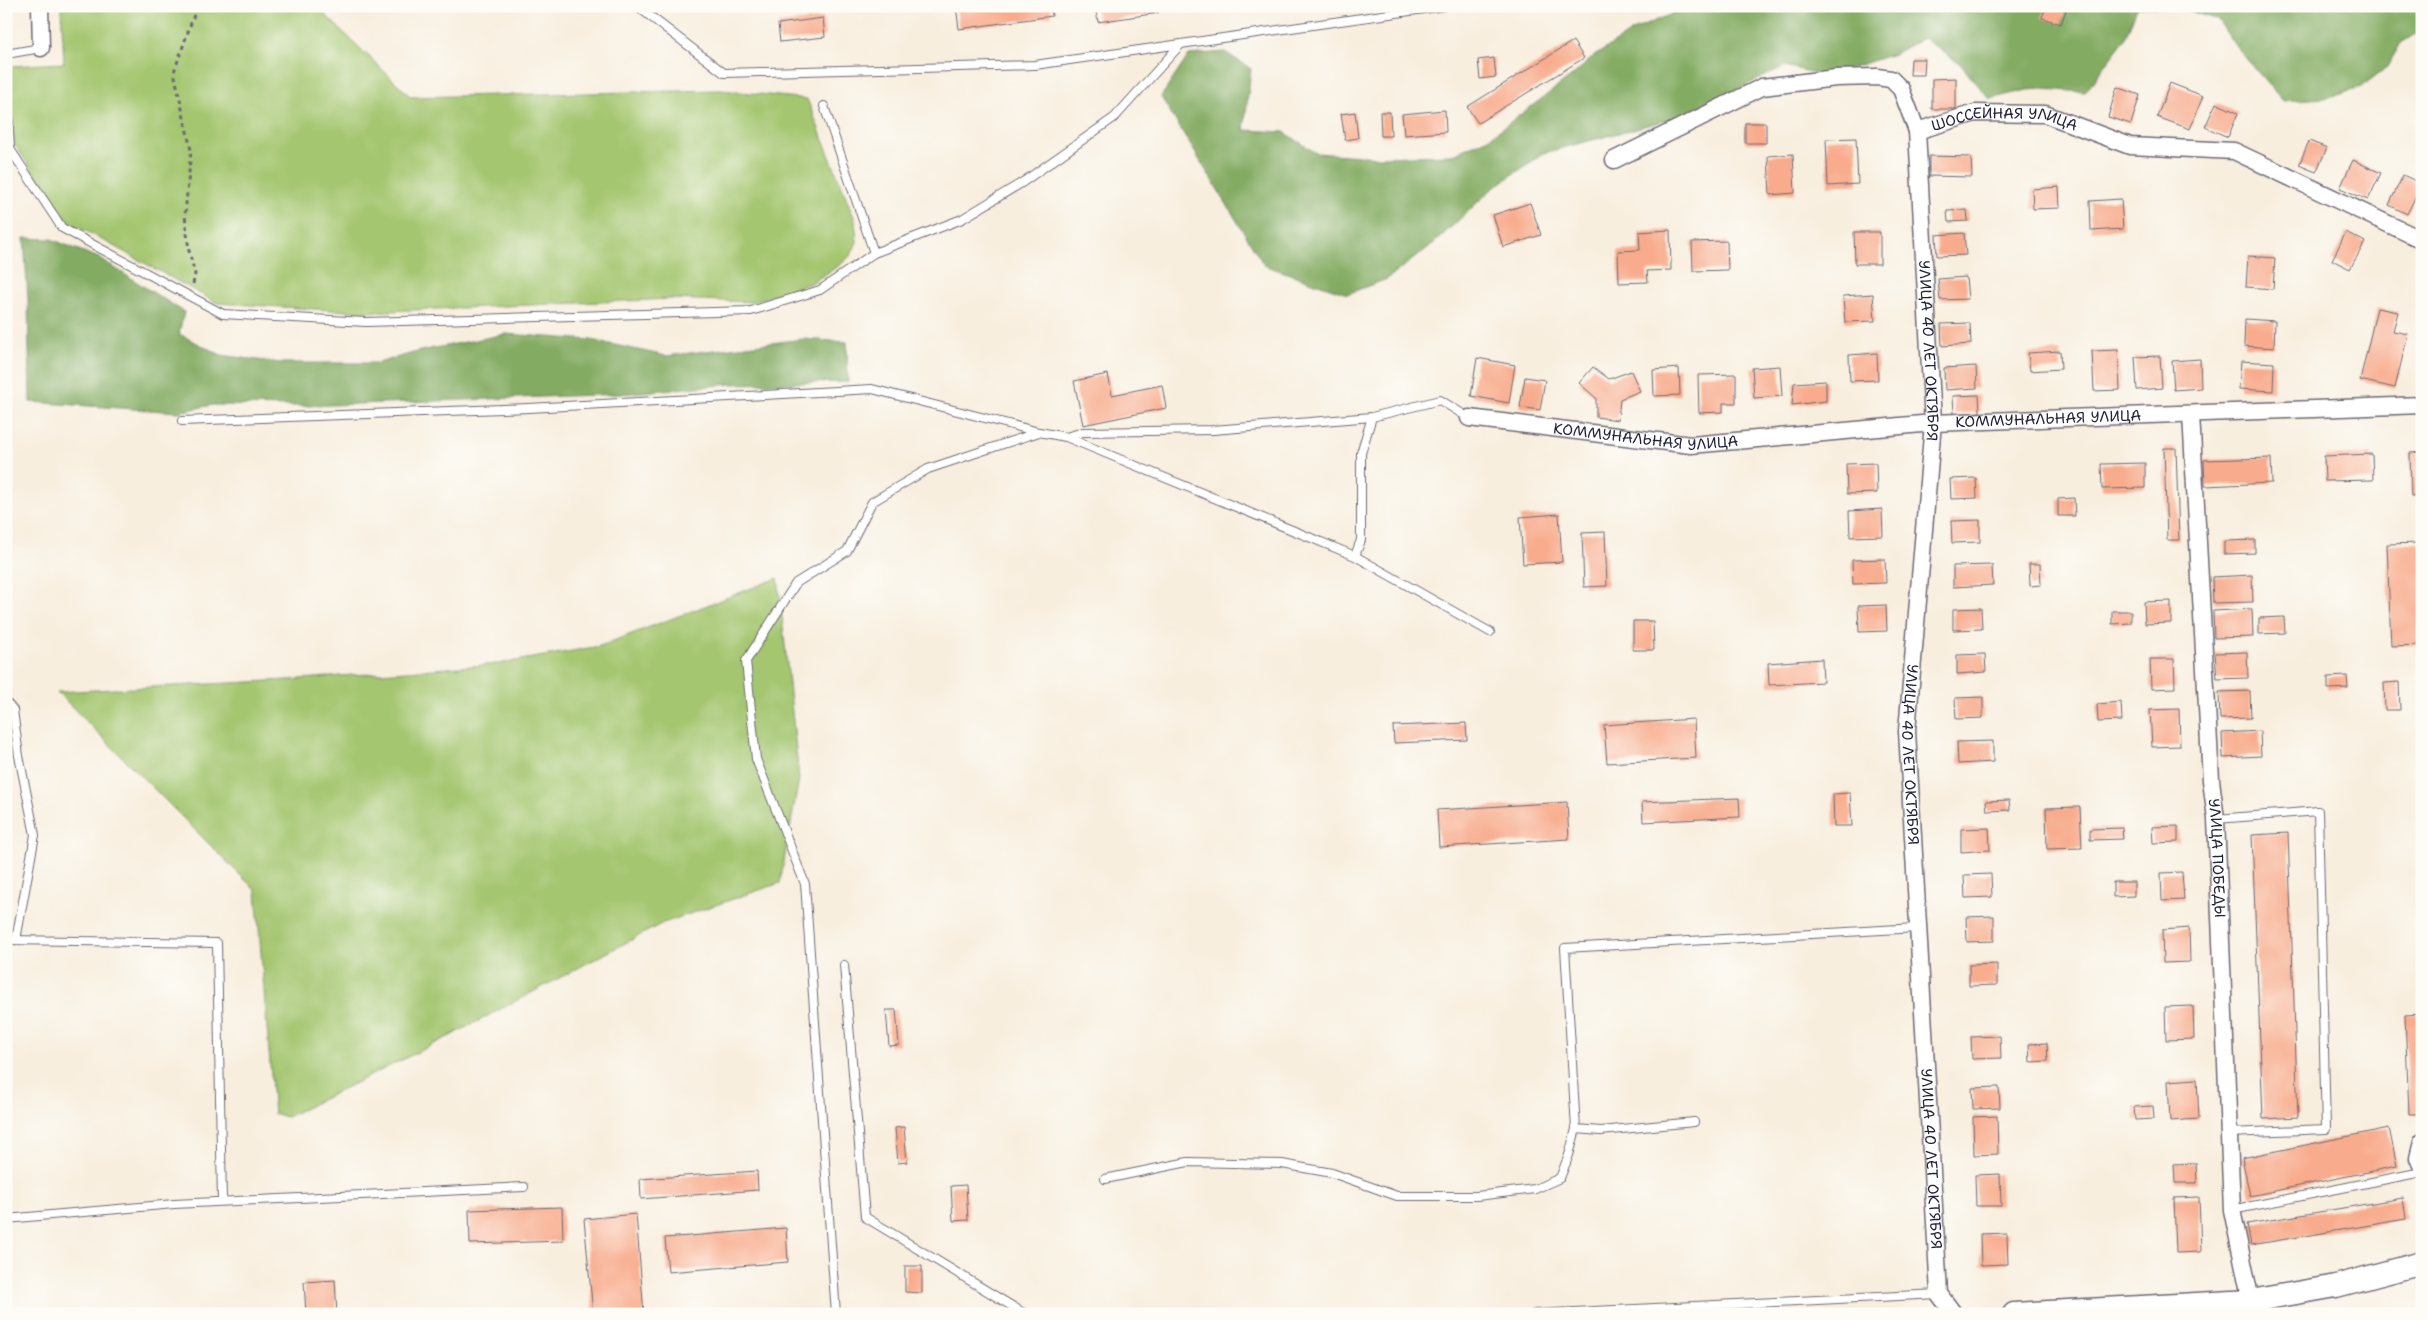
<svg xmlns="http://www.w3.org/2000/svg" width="2428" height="1320" font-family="'Shantell Sans',sans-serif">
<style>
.green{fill:#a4c66f;stroke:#637455}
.forest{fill:#83ab62;stroke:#52664e}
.building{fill:#f8ac8d}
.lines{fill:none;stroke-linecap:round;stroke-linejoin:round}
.lane-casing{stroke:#6d6974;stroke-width:10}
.street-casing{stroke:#6d6974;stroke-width:19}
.secondary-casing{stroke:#6d6974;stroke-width:25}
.path{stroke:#6d6974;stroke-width:3;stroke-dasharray:4 4;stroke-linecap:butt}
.lane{stroke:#fff;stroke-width:8}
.street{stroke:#fff;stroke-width:16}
.secondary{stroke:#fff;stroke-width:22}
.labels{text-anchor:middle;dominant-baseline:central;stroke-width:4;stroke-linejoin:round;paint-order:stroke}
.street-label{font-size:15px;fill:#22223b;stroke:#fdfcf7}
</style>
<rect width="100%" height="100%" fill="#fdfcf7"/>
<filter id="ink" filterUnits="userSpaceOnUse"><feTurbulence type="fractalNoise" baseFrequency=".02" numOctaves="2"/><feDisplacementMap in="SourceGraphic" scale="10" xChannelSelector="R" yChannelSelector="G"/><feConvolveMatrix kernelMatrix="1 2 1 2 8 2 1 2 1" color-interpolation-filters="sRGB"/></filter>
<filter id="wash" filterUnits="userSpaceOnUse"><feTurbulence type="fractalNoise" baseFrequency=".0096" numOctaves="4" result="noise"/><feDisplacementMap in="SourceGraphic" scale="20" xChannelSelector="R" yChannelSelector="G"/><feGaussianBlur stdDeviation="1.12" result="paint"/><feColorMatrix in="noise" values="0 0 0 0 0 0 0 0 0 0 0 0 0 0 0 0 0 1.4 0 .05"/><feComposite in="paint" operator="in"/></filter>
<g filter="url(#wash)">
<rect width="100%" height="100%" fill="#f8eede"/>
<!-- green -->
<path class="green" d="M61,6h255l95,91 310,-7 86,9 48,121 2,22 -6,13 -11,10 -29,18 -59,19 -81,-3 -307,13 -147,-9 -149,-82 -54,-77 -4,-78 54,-3z
M778,578l21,201 -19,104 -117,40 -215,114 -161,80 -13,-3 -18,-223 -199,-199 231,-12 211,-16 101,-18z"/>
<!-- forest -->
<path class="forest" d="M1690,6h732v24l-21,13 -14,24 -26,20 -36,11 -42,3 -47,-54 -18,-27 -41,-13h-40l-12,32 -40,53 -43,-3 -15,1 -37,9 -31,-36 -36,-25 -29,16 -68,22 -41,-10 -99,49 -142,38 -52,36 -59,55 -46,35 -40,15 -83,-29 -103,-168 28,-42 36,-3 26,17 -7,61 40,2 32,21 63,4 72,-2 38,-17 83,-62 21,-19 41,-27z
M24,238l27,1 48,19 85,54 -5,22 42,21 59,8h98l42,-12 86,-17 85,6 75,16 137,-17 44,3 1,40 -118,2 -109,10 -316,12 -93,-1 -34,7 -148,-10 -2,-102z"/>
<g id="blocks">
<!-- building -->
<path class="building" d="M956,6h95l1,10 -93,13z
M1095,6h62l1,7 -60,9z
M2046,6l20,4 -5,14 -19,-6z
M823,18l2,19 -45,5 -2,-18z
M1573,41l11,17 -106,65 -11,-16z
M1494,58l2,19 -16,2 -2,-19z
M1911,59h14l-1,16h-14z
M1956,78v31h-24v-30z
M2170,83l33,13 -13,33 -33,-12z
M2117,87l23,8 -9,29 -23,-7z
M2216,103l22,10 -10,24 -23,-10z
M1445,110l1,22 -42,3 -2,-21z
M1355,112l3,26 -13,2 -4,-26z
M1380,112h10l1,24h-10z
M1745,123h21v20h-21z
M1856,138l2,46 -30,2 -2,-47z
M2309,141l18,7 -11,24 -17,-7z
M1793,154l2,39 -25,2 -2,-39z
M1929,156l42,1 1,20 -43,-1z
M2353,160l28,13 -13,27 -28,-12z
M2403,175l19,9 -15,30 -18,-9z
M2059,187l1,21 -27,1 -1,-20z
M2121,199l2,30 -32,2 -1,-30z
M1530,203l11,32 -38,12 -10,-32z
M1967,210l1,11 -20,1 -1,-11z
M1670,230l1,40 -24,1 1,11 -29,1 -1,-32 22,-1 -1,-18z
M1854,232h26v32h-25z
M2346,232l19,10 -15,27 -18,-9z
M1964,233l2,22 -29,1 -1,-21z
M1727,241l1,29 -35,1 -1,-29z
M2248,256l27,2 -2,31 -27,-2z
M1966,277l2,22 -28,1 -2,-21z
M1873,294l2,27 -30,1 -2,-26z
M2377,308l21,4 -5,19 15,3 -13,54 -35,-8z
M2245,319l30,2 -1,27 -30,-2z
M1970,323l1,21 -29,2 -1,-22z
M2118,350l2,40 -26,1 -2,-40z
M2060,351l1,18 -31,2 -2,-18z
M1877,353l1,27 -28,1 -1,-26z
M2160,356l2,32 -25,2 -2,-33z
M1477,358l38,7 -6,38 -38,-7z
M2200,359l1,29 -27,2 -2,-29z
M2241,361l33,2 -1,28 -34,-2z
M1780,366l2,30 -28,2 -2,-30z
M1976,366l1,22 -32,2 -1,-22z
M1593,367l16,12 22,-8 9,20 -20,8 -2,21 -22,-3v-19l-17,-15z
M1679,368l1,27 -26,1 -1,-26z
M1108,374l4,21 50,-10 4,23 -83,17 -9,-44z
M1736,374v29h-13v9l-24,1 -1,-38z
M1525,377l20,3 -5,30 -20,-3z
M1826,381v20l-34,4 2,-22z
M1979,395l1,17 -26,2 -1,-18z
M2164,448h12l3,92h-12z
M2422,452v43l-11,1 -1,-43z
M2372,454l1,26 -48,1 -1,-25z
M2271,458l1,25 -67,3 -1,-26z
M1876,463l1,30 -30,1 -1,-30z
M2145,463v25l-43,1 -1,-25z
M1976,478l1,20 -26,1 -1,-20z
M2074,498l1,18h-17v-17z
M1882,509l1,27 -33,1 -1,-26z
M1559,514l3,48 -39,2 -3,-47z
M1980,520v22l-28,1 -1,-22z
M1605,532l2,54 -23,1 -2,-54z
M2255,540v13l-31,1v-13z
M2422,543v102l-31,1 -4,-102z
M1885,559l1,24 -33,1 -1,-24z
M2029,564h11l1,21 -11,1z
M1992,565l1,20 -40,2v-21z
M2252,575l1,27 -40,1 -1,-26z
M2171,601v22l-26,1 -1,-22z
M1886,605l1,26 -28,1 -1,-26z
M1981,608l1,21 -29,1v-21z
M2252,609l1,28 -39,1 -1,-27z
M2112,611h19v12l-19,1z
M2284,617l1,16 -26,1v-16z
M1633,621h20l1,29h-21z
M2247,652l1,26 -31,1 -2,-26z
M1985,654l1,18 -29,2v-19z
M1822,659l1,23 -54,3 -1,-22z
M2150,659h24l1,29 -24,1z
M2347,676l1,12 -20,1v-12z
M2399,682l1,28h-15l-1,-27z
M2250,691l1,27 -31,1 -1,-27z
M1983,697v21l-27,1 -1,-21z
M2121,702l1,19 -24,1 -1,-18z
M2179,709l1,37 -28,1 -2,-37z
M1694,719l2,39 -89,5 -3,-38z
M1466,723l1,17 -73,3 -1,-17z
M2260,731l1,25 -38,2 -1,-25z
M1993,741v21l-35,2 -1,-22z
M1850,793l2,33h-18l-1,-32z
M1739,798l1,19 -97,5 -1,-20z
M2009,800l1,10 -23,1 -1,-10z
M1567,802l2,37 -130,8 -2,-37z
M2080,807l2,41 -35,1 -1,-41z
M2178,826v16l-25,1 -1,-16z
M1989,828l1,22 -29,2v-23z
M2122,828l1,11 -33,1v-11z
M2288,833l10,284 -35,2 -11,-284z
M2182,872l2,28 -22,1 -1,-28z
M1991,874l1,23 -27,1 -1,-23z
M2113,882h21v14l-21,1z
M1994,916v25l-27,1 -1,-25z
M2189,928l1,34 -27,1 -1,-33z
M1997,964v21l-28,1v-21z
M2193,1006l1,33 -28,1 -1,-33z
M886,1010h10l3,35 -10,1z
M2422,1014v100h-13l-4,-99z
M2000,1036l1,22 -29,1 -1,-22z
M2047,1043l1,18 -18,1 -1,-18z
M2197,1079l2,40 -29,2 -2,-40z
M1999,1087l1,21 -27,1 -1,-21z
M2153,1106l1,13 -19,1 -1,-13z
M1997,1116l1,38 -24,1 -1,-38z
M904,1127l3,35 -9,1 -3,-35z
M2389,1128l8,38 -147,30 -8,-38z
M2196,1163l1,20h-22l-1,-19z
M757,1171l1,19 -117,9 -1,-20z
M2000,1174l1,32h-25l-1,-31z
M966,1185l2,35 -15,1 -2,-35z
M2199,1197l2,55 -25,1 -2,-55z
M2403,1198l3,21 -155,26 -4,-21z
M562,1207l1,34 -93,3 -1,-34z
M636,1214l8,100h-51l-9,-95z
M786,1228l2,34 -120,10 -3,-34z
M2007,1233l1,31 -27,1 -1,-31z
M905,1266h17v27l-17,-1z
M335,1280l2,34h-31l-2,-32z"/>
</g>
</g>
<g filter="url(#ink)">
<use href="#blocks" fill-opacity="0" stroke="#6d6974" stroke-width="1"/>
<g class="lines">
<defs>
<path id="lane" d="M637,6l87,67 311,-8 410,-59
M6,54l35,-6
M6,77l4,72 52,79 161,86 143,8 385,-11 69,-21 54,-37 -50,-147
M874,253l88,-34 61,-37 92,-65 66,-73
M182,421l347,-13 343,-19 167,43
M1066,437l289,119 135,76
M1355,556l6,-16v-87l11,-36
M6,702l7,8 6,46 16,79 -19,105
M2216,819l102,-8 8,318 -97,4
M6,940l211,3 5,258
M844,965l21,252 160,97
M1576,1129l25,2 93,-9
M1105,1179l83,-17 94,2 50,9 65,23h80l58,-7 25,-11 9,-23 7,-26 -11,-181 352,-20
M2232,1210l190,-38
M6,1219l168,-15 350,-17
M836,1314l-31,-430 -49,-125 -10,-98 50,-78 51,-32 25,-49 56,-33 111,-37 27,5 17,-5 130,-2 159,-13 68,-17 29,18
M1534,1314l405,-20"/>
<g id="street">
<path d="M40,6l1,42"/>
<path id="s1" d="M1917,131l16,292 -26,308 32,563 15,20"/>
<path id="s2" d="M1614,160l148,-73 74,-9 41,-1 14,2 10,10 16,42 58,-18 70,1 85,32 104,5 188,89"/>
<path id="s3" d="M2191,414l20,366 5,39 16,391 19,91"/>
<path id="s4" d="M1469,418l222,27 242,-22 489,-18"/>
<path d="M2422,1142l-4,16 4,9"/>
</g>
<path id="secondary" d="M2014,1314l237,-13 85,-15 86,-23"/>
</defs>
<!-- lane casing -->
<use href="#lane" class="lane-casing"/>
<!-- street casing -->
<use href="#street" class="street-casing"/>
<!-- secondary casing -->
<use href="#secondary" class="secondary-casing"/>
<!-- path -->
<path class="path" d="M193,284l2,-10 -6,-23 -4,-36 6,-65 -17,-78 23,-66"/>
<!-- lane -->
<use href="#lane" class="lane"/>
<!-- street -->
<use href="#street" class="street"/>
<!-- secondary -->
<use href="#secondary" class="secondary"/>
</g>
</g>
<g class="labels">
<!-- street labels -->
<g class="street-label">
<text stroke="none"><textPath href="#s2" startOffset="444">ШОССЕЙНАЯ УЛИЦА</textPath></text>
<text stroke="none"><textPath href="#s1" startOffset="220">УЛИЦА 40 ЛЕТ ОКТЯБРЯ</textPath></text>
<text stroke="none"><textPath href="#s4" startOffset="582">КОММУНАЛЬНАЯ УЛИЦА</textPath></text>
<text stroke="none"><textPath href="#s4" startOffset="178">КОММУНАЛЬНАЯ УЛИЦА</textPath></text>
<text stroke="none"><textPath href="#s1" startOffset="625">УЛИЦА 40 ЛЕТ ОКТЯБРЯ</textPath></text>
<text stroke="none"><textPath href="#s3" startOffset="445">УЛИЦА ПОБЕДЫ</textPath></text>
<text stroke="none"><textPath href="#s1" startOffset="1030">УЛИЦА 40 ЛЕТ ОКТЯБРЯ</textPath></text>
</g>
</g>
<!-- margin -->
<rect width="2428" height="1320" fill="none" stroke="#fdfcf7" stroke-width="25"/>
</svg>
